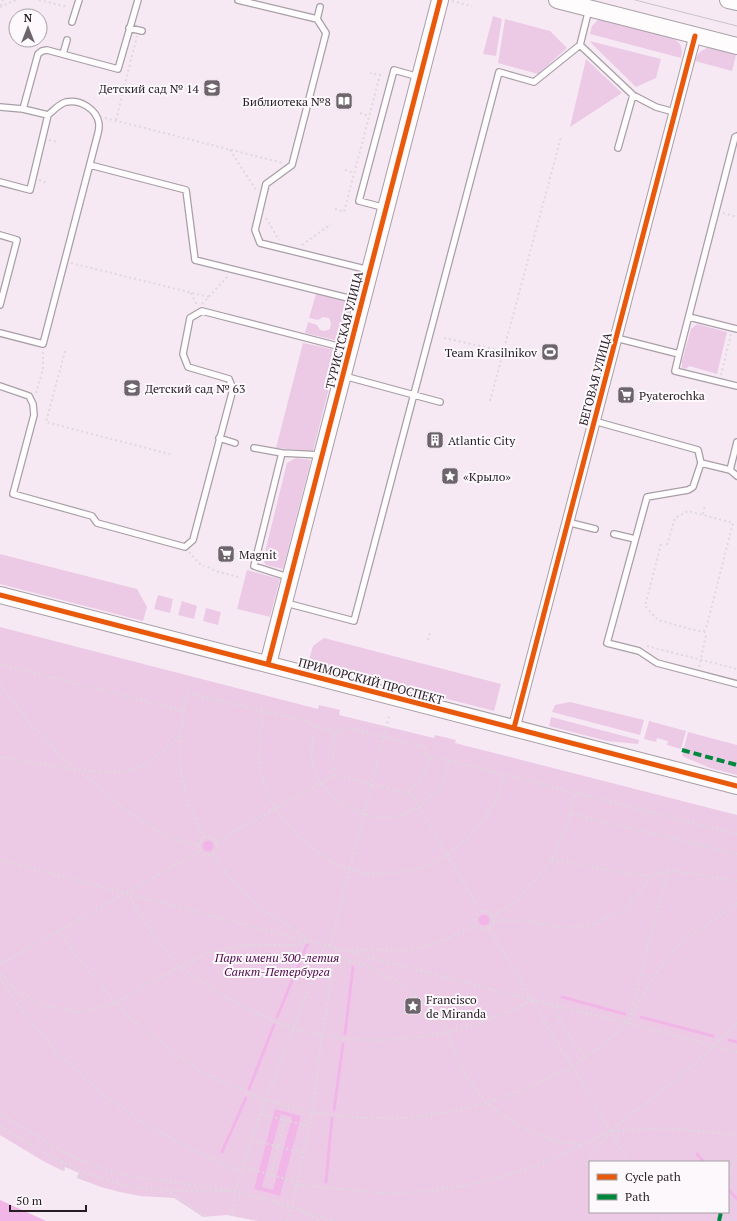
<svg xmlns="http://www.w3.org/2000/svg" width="737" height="1221" font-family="'PT Serif',serif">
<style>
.green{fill:#eccae6;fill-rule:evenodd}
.water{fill:#f1b5e8;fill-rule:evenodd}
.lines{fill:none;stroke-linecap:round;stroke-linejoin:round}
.stream{stroke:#f1b5e8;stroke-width:3}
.lane-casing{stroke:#a89fa6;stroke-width:8}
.street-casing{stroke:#a89fa6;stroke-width:13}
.secondary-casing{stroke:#a89fa6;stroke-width:18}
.path{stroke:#ddd9dc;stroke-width:2;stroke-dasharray:2 3;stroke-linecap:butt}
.lane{stroke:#fefcfd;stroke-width:5.5}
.street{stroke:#fefcfd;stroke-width:11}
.secondary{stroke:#fefcfd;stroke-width:16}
.tram{stroke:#c7c4c7;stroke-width:1}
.quiet{stroke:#00873e;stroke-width:4;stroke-dasharray:8 4;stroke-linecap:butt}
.cycleway-casing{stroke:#fcf8fc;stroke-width:8}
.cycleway{stroke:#e8590c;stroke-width:5}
.labels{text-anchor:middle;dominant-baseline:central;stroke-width:4;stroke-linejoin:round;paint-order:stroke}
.poi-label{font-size:12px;fill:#251d23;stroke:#fcf8fc;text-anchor:start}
.street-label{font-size:12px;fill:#251d23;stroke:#fcf8fc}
.park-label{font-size:12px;font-style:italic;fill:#4f0749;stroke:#fcf8fc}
</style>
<rect width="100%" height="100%" fill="#f6e9f4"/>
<!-- green -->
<path class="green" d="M493,16l9,3 -6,37 -13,-2z
M505,19l45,12 17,17 -29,26 -40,-11z
M599,19l75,20c8,5 9,10 7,19l-91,-24 2,-8z
M590,41l71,18 -5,19 -20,9 -43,-42z
M707,48h5l24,7 -4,16 -37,-10c2,-7 5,-10 12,-13z
M586,59l36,34 -52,34z
M316,294l29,7 6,3 -9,35 -8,1 -29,-7 3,-11 9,3 3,5 5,1 5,-2 1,-6 -2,-5 -6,-1 -5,3 -9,-2z
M697,324l30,8 -10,42 -28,-8 -3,3 -4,-1v-7l9,-32z
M303,343l29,6 6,4 -25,98 -37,-3z
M296,458l15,2 -28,109 -17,-4 -3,-5 24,-97z
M0,554l137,35 10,18 -4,14 -143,-37z
M247,570l33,9 -10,38 -33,-8z
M158,595l15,4 -3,14 -16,-4z
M182,601l15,5 -3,13 -16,-4z
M206,608l15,4 -3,13 -15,-4z
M0,627l318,82 1,-4 21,5 -1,5 95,23 1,-3 21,5 -1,3 282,72v406h-480l-30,-6 -24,2 -29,-19 -34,-2 -20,-4 -19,-5 -24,-9 2,-5 -14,-6 -2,4 -20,-10 -43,-26zM590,1162h138v50h-138z
M324,638l177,46 -7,27 -186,-48 5,-17z
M570,702l74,18 -4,15 -88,-23 3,-7z
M551,717l88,23 -1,4 -31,-3 -58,-15z
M649,721l37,10 -5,18 -14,-4 1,-4 -11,-3 -1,4 -12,-3z
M688,732l49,13v30l-27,-7 -28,-12z"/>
<!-- water -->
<path class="water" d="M202.5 846a5.5 5.5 0 1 1 11 0a5.5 5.5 0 1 1-11 0Z
M478.5 920a5.5 5.5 0 1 1 11 0a5.5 5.5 0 1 1-11 0Z
M275,1109l26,7 -21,80 -26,-7zM281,1114l11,3 -19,73 -11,-3z
M0,1200l46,21h-46z"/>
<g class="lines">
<!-- stream -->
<path class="stream" d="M562,997l63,17
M277,1017l30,-72
M641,1017l72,19
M345,1034l8,-67
M729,1040l8,2
M249,1089l25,-64
M334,1110l9,-66
M222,1152l24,-54
M697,1154l7,8
M326,1182l6,-64
M728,1189l9,10"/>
<defs>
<path id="lane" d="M238,0l79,19 9,14 -34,132 -26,19 -11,46 5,13 109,27
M317,19l3,-12
M72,22l7,-22
M129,28l13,3
M580,45l53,50 23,12 18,5
M63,54l4,-14
M0,107l23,2 15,-55 4,-3 5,-1 71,19 20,-69
M618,148l15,-53
M90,165l96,25 9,70 165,41
M0,182l30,8 18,-75
M386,208l-27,-7 35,-131 25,7
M0,235l17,5 -17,65
M689,317l48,12
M0,333l43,11 55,-211c1,-3 1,-6 1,-9 -2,-15 -19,-25 -33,-22 -7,2 -12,8 -18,13l-25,-6
M616,338l63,16 56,-217 2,-1
M679,354l-4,17 62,15
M344,376l96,26
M0,386l29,10 4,8 1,11 -21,79 79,22 5,7 88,24 8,-7 40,-151 -4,-10 -41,-12 -5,-13 7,-36 12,-7 147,38
M594,421l104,29 3,13 -8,24 -5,3 -41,7 -40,146 32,8 18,12 80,21
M219,438l16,5
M254,448l28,5
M701,463l29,7 7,6
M730,470l7,-28
M567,522l28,7
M614,534l21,5
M288,577l-34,-11 28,-113 39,2
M286,603l68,18 145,-549 35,10 46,-37 9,-36"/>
<path id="street" d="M514,728l181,-692"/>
<path id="secondary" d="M557,0l180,46
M728,0l9,2
M0,595l737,191
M268,664l172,-664"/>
</defs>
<!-- lane casing -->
<use href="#lane" class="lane-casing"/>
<!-- street casing -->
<use href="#street" class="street-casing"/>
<!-- secondary casing -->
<use href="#secondary" class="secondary-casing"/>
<!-- path -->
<path class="path" d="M39,0l29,7
M452,1l20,5
M1,6l2,-6
M0,7l16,-7
M360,113l9,3
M105,118l178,45
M116,120l21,-84
M49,140l9,2
M230,150l26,40
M345,170l9,3
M39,180l8,3
M335,209l9,3 36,-137 -10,-2
M723,213l14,4
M266,218l13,22
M302,245l29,-21
M71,263l138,34
M191,293l6,12
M202,304l27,-29
M444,338l60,13
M65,351l-19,71 127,33
M721,375l10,-41
M213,391l11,3
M36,393l7,-24v-18
M490,401l71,-264
M472,471l25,6
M703,514l2,-8
M661,544l-16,62 13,14 40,11h6l3,-6 26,-102 -45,-12 -13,7 -8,27
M189,552l12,13 3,1
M208,567l7,4 23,6
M428,640l2,-9
M647,646l90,23
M0,664l183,47
M699,667l7,-32 -2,-4
M0,685l32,40 39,42
M263,712c-2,17 -6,36 -3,54 5,30 19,52 41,72 19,19 41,32 68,36 6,1 12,0 18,-1 13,-1 27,-2 39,-7 28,-12 56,-37 69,-65 4,-8 6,-17 9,-26
M315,726c-2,11 -4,23 -3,34 6,40 54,66 91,54 15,-4 30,-18 38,-30 4,-7 6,-15 8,-23
M0,757c32,5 113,23 140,10 16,-8 29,-21 42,-32
M79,770l41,36 47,31 32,8
M335,775c-4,-16 -2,-28 1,-43
M408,793c13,-13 17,-19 22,-37
M571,814l166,40
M199 846a9 9 0 1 1 18 0a9 9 0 1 1-18 0Z
M204,838c-11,-22 -23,-52 -24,-77 0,-23 2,-46 7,-68l120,28 8,5 25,7 2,-6 83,20 -2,7 314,80
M216,842l119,-67 73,18 7,7 65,111
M213,854c12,20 29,38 47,53 15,12 33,20 48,33
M552,859l67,13 32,4
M0,860l532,140 96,23 109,29
M127,893c14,22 26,44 43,63 3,4 6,8 10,11 7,7 17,11 25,17 28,18 57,34 89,44 49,16 104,15 153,4 30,-6 59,-18 85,-32
M475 920a9 9 0 1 1 18 0a9 9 0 1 1-18 0Z
M492,916l25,-14 35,-43 14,-31 10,-35
M493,921l28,-1 43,8 30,-4 25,-11 16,-14 17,-23 16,-6 69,11
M489,928l140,234
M58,931l30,39 38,44 38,31 37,27 64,28 47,12 48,6h46l43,-6 37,-9 35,-12 51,-24 34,-25 22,-19 40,-153
M330,946l59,-230
M351,951c19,-3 35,0 53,-1 26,-2 48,-14 72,-25
M334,957l29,7 37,19 33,26 15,23 4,16 16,31 18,24 27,19 35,17 14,3 20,2
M0,964l200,-113
M0,974l20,19 23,12 35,7 39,-9 30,-19 61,-31 36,-8h50l14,-4
M0,978l20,30 36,43 41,39 52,37 56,29 36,16
M557,1006l2,12 18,31 4,1 5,7
M629,1020l26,-46 25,-30 57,-41
M0,1114l67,40 41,17 29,6 98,14 57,16 42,14
M261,1114l48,12
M0,1126l47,28 38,19 39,12 31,5 73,1
M252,1140l51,13
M62,1162l-2,6 5,2
M585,1165l25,-34 53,-3 55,5 19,3
M243,1167l54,15
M271,1175l14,-55
M77,1176l5,2 3,-5
M728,1181l9,-28
M297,1185l85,8 39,-1 37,-5 35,-8 41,-12 76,-36 62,-48 42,-37 23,-23
M166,1190l41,27
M299,1210l21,11
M659,1212l5,9
M233,1216l2,-25 17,-51 13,-40 29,-72 31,-83
M287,1221l5,-14 20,-95 10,-77 14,-87
M711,1221l3,-9"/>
<!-- lane -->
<use href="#lane" class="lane"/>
<!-- street -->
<use href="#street" class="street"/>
<!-- secondary -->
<use href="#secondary" class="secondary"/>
<!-- tram -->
<path class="tram" d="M635,0l102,26"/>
<!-- quiet -->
<path class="quiet" d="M682,750l55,15
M719,1221l2,-9"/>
<defs>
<path id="cycleway" d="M0,595l737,191
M268,664l172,-664
M514,728l181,-692"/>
</defs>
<!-- cycleway casing -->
<use href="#cycleway" class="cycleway-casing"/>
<!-- cycleway -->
<use href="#cycleway" class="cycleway"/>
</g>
<!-- icons -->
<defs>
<symbol id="school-square" viewBox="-11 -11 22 22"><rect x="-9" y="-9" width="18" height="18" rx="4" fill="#6e646c" stroke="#fcf8fc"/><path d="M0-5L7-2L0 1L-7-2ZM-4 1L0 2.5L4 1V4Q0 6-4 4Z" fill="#fff"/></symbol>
<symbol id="library-square" viewBox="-11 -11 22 22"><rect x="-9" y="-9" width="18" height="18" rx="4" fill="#6e646c" stroke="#fcf8fc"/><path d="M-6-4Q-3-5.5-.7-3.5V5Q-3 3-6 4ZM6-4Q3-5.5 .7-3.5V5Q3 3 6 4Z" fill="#fff"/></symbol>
<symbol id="stadium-square" viewBox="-11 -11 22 22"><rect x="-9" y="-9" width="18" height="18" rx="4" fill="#6e646c" stroke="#fcf8fc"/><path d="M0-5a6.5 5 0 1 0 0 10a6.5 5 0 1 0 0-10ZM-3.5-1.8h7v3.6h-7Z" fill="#fff"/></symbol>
<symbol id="supermarket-square" viewBox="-11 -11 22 22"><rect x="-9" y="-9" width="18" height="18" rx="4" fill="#6e646c" stroke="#fcf8fc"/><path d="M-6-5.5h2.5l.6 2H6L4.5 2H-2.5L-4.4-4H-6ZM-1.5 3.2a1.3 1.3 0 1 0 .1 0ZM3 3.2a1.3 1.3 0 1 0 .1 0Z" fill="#fff"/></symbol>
<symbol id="building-square" viewBox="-11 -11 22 22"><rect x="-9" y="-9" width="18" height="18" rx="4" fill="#6e646c" stroke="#fcf8fc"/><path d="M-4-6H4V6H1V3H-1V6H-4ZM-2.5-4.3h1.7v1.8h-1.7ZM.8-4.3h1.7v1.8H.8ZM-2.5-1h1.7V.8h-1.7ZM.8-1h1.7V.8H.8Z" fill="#fff"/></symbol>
<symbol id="sight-square" viewBox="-11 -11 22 22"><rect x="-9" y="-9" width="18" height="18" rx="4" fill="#6e646c" stroke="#fcf8fc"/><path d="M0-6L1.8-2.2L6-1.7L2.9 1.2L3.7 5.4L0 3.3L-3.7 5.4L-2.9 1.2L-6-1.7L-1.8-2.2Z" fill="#fff"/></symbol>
</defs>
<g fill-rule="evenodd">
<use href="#school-square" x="202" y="78" width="20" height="20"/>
<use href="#library-square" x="334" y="91" width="20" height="20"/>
<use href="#stadium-square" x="540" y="342" width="20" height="20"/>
<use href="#school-square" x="122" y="378" width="20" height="20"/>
<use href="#supermarket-square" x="616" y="385" width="20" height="20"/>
<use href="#building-square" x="425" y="430" width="20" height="20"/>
<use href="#sight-square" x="440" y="466" width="20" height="20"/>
<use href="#supermarket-square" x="216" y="544" width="20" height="20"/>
<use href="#sight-square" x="403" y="996" width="20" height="20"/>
</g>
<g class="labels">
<!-- poi labels -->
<g class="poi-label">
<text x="199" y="88" text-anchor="end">Детский сад № 14</text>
<text x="331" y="101" text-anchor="end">Библиотека №8</text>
<text x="537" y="352" text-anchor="end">Team Krasilnikov</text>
<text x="145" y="388">Детский сад № 63</text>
<text x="639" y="395">Pyaterochka</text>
<text x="448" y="440">Atlantic City</text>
<text x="463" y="476">«Крыло»</text>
<text x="239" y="554">Magnit</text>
<text x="426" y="999">Francisco<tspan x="426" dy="14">de Miranda</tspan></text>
</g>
<!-- street labels -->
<g class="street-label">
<text transform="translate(344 330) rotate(-76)">ТУРИСТСКАЯ УЛИЦА</text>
<text transform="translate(595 379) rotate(-75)">БЕГОВАЯ УЛИЦА</text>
<text transform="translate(371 681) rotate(15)">ПРИМОРСКИЙ ПРОСПЕКТ</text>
</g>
<!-- park labels -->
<g class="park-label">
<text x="277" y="957">Парк имени 300-летия<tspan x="277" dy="14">Санкт-Петербурга</tspan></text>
</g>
</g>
<!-- legend -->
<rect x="589" y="1161" width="140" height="52" fill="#fcf8fc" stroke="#a6a0a5"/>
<rect x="597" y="1174" width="20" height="6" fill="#e8590c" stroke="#a6a0a5"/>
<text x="625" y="1181" font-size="12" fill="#251d23">Cycle path</text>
<rect x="597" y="1194" width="20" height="6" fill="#00873e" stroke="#a6a0a5"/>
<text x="625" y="1201" font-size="12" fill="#251d23">Path</text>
<!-- north arrow -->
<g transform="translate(28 28)"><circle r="19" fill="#fcf8fc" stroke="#a6a0a5"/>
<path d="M0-3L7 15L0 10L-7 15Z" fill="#6e646c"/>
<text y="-6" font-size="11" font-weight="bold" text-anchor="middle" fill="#251d23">N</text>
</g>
<!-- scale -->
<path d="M10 1205v6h76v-6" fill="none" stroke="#251d23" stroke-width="2"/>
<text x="16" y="1205" font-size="12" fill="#251d23" stroke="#fcf8fc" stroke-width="3" paint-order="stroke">50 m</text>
</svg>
